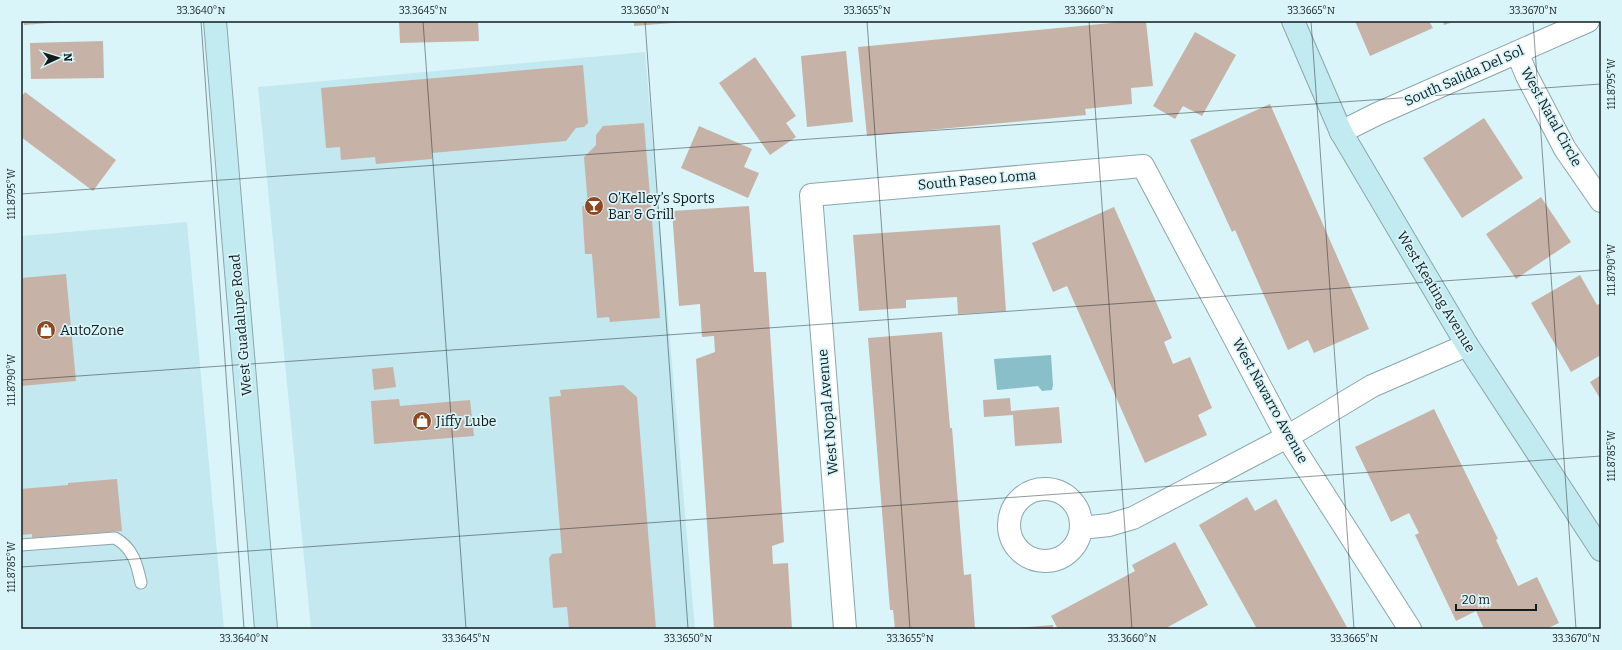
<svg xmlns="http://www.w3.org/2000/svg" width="1622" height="650" font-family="Bitter,serif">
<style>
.built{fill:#c3e8ef}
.water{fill:#88bfc9}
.building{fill:#c7b2a7}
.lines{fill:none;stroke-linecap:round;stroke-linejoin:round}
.lane-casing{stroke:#8ca6ab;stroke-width:13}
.street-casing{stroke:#8ca6ab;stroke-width:24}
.secondary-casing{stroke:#8ca6ab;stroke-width:24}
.lane{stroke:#fff;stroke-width:11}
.street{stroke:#fff;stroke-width:22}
.secondary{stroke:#c2ebf1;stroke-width:22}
.ticks{fill:none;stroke:#121c1e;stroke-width:1;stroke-opacity:0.45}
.labels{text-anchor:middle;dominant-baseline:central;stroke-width:3.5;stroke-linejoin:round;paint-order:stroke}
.street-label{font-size:14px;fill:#121c1e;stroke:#d9f5fa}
.poi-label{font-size:14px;fill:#121c1e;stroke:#d9f5fa;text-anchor:start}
.neatline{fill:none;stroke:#121c1e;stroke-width:1.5}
.ticks-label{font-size:10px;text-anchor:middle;fill:#121c1e}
</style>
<rect width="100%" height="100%" fill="#d9f5fa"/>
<!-- built -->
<path class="built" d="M645,52l50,577h-384l-53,-542z
M187,222l37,407h-203v-393z"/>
<!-- water -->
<path class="water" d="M1051,355l2,30 -1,5 -10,1 -4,-5 -41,4 -3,-31z"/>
<!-- building -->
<path class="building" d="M23,21h39v1l-38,3z
M399,21h79l1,20 -79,2z
M634,21h51v1l-51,4z
M1133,21h13l7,65 -22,2 1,16 -47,5 1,6 -219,21 -9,-89z
M1355,21h74l4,7 -63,28z
M1443,21h13l-12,4z
M1195,32l41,23 -34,61 -19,-10 -8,13 -22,-13z
M103,41l1,37 -73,1 -1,-36z
M846,51l7,71 -46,5 -6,-71z
M755,57l41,59 -10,7 10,14 -26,18 -51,-72z
M583,65l5,58 -4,4 -8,1 -10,13 -134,12v6l-56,5 -1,-7 -34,3 -1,-13 -14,1 -5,-60z
M25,92l91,68 -23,31 -72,-54v-40z
M1270,104l99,225 -55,24 -6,-13 -20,10 -53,-120 -3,2 -42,-92z
M1484,118l39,60 -61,40 -39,-60z
M644,123l16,195 -50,4 -1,-5 -12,1 -5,-64h-7l-3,-48h6l-4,-49 12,-12v-10l7,-9z
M699,126l53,23 -8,18 15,6 -11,25 -67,-30z
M1541,197l30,45 -55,37 -30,-45z
M749,206l5,66h12l18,270 -12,4 1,18 15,-1 4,66h-78l-18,-270 19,-7 -1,-16 -12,1 -2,-33 -21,2 -7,-95z
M1114,207l58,131 -8,4 9,22 17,-7 22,51 -14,7 9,20 -62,28 -78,-177 -14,6 -21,-49z
M1000,225l6,86 -48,3 -1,-17 -51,3v8l-47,3 -6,-76z
M66,274l10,107 -55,5v-108z
M1580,275l17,30 4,-2v52l-30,17 -40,-69z
M942,332l8,96h2l12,147 7,-1 4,55h-80l-2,-19h-3l-22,-272z
M393,367l3,20 -22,3 -2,-21z
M1601,375v25l-11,-18z
M623,385l14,12 19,232h-87l-2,-22 -14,1 -4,-50 3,-4 10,-1 -13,-156 12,-1 -1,-6z
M1010,398l1,13 48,-4 3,36 -47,3 -2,-31 -29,2 -1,-17z
M399,399l1,7 70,-6 4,36 -100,8 -3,-43z
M1434,409l64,130 -2,1 22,46 19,-9 22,46 -13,6h-62l-8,-18 -20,10 -41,-86 4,-2 -10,-20 -18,9 -36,-75z
M117,479l5,52 -50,4v3l-17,1v-3l-23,2v-4l-11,1v-46l47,-4v-2z
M1247,497l8,14 21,-12 72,130h-91l-58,-104z
M1175,542l33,63 -40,22 1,2h-111l-7,-13 84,-45 -3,-6z
M1053,625v4h-37v-1z"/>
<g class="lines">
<defs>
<path id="lane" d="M21,545l94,-7c18,10 22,26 26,45"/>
<path id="street" d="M1517,52l10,24 38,73 36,52
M1341,132l36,-18 211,-93
M1009 525a36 36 0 1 1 72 0a36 36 0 1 1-72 0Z
M1081,528l28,-3 24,-7 154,-81 85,-51 95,-41
M845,629l-34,-434 332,-29 144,271 123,192"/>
<path id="secondary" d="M215,21l51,608
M1293,21l48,111 126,213 134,205"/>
</defs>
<!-- lane casing -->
<use href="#lane" class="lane-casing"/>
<!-- street casing -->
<use href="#street" class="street-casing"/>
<!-- secondary casing -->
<use href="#secondary" class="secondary-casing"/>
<!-- lane -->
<use href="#lane" class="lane"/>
<!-- street -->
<use href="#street" class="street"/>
<!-- secondary -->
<use href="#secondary" class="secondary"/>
</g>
<!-- ticks -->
<path class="ticks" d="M201,21l43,608M423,21l43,608M645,21l43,608M867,21l43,608M1089,21l43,608M1311,21l43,608M1533,21l43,608M21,194l1580,-110M21,380l1580,-110M21,567l1580,-111M21,615l1,14"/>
<!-- icons -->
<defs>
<symbol id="bar-disc" viewBox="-11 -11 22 22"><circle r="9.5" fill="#8e481f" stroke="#d9f5fa"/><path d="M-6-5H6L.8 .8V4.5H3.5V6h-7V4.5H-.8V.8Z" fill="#fff"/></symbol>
<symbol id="shop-disc" viewBox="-11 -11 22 22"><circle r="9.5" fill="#8e481f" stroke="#d9f5fa"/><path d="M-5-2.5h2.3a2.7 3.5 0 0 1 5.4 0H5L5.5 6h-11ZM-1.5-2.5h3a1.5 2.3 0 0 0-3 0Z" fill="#fff"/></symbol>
</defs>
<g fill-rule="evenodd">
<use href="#bar-disc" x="583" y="195" width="22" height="22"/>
<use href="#shop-disc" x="35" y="319" width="22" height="22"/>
<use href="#shop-disc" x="411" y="410" width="22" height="22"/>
</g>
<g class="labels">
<!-- street labels -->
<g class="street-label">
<text transform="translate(1464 76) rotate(-24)">South Salida Del Sol</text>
<text transform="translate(1551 117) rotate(61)">West Natal Circle</text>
<text transform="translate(977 180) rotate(-5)">South Paseo Loma</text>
<text transform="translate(1436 292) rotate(59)">West Keating Avenue</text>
<text transform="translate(241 325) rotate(-95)">West Guadalupe Road</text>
<text transform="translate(1270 401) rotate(61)">West Navarro Avenue</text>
<text transform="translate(828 412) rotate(-95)">West Nopal Avenue</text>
</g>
<!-- poi labels -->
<g class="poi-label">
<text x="608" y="198">O’Kelley’s Sports<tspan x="608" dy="16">Bar &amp; Grill</tspan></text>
<text x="60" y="330">AutoZone</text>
<text x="436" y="421">Jiffy Lube</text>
</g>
</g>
<!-- border -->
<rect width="1622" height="650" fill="none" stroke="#d9f5fa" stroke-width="44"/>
<!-- north arrow -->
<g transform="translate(58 58) rotate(86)" stroke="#d9f5fa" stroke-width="3" paint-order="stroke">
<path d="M0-3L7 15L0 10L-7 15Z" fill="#121c1e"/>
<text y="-6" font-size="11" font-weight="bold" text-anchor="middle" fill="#121c1e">N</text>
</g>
<!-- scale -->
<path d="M1456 604v6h80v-6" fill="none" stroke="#121c1e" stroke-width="2"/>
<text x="1462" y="604" font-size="12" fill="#121c1e" stroke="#d9f5fa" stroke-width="3" paint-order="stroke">20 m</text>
<rect x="22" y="22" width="1578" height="606" class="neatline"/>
<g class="ticks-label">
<text x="201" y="14">33.3640°N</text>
<text x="423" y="14">33.3645°N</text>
<text x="645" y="14">33.3650°N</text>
<text x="867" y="14">33.3655°N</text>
<text x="1089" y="14">33.3660°N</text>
<text x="1311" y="14">33.3665°N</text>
<text x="1533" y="14">33.3670°N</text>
<text transform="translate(1611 84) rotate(-90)" y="4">111.8795°W</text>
<text transform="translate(11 194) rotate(-90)" y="4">111.8795°W</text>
<text transform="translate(1611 270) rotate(-90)" y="4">111.8790°W</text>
<text transform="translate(11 380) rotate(-90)" y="4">111.8790°W</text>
<text transform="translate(1611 456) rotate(-90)" y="4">111.8785°W</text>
<text transform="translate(11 567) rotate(-90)" y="4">111.8785°W</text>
<text x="244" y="642">33.3640°N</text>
<text x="466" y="642">33.3645°N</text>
<text x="688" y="642">33.3650°N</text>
<text x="910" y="642">33.3655°N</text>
<text x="1132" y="642">33.3660°N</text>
<text x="1354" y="642">33.3665°N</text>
<text x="1576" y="642">33.3670°N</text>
</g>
</svg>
